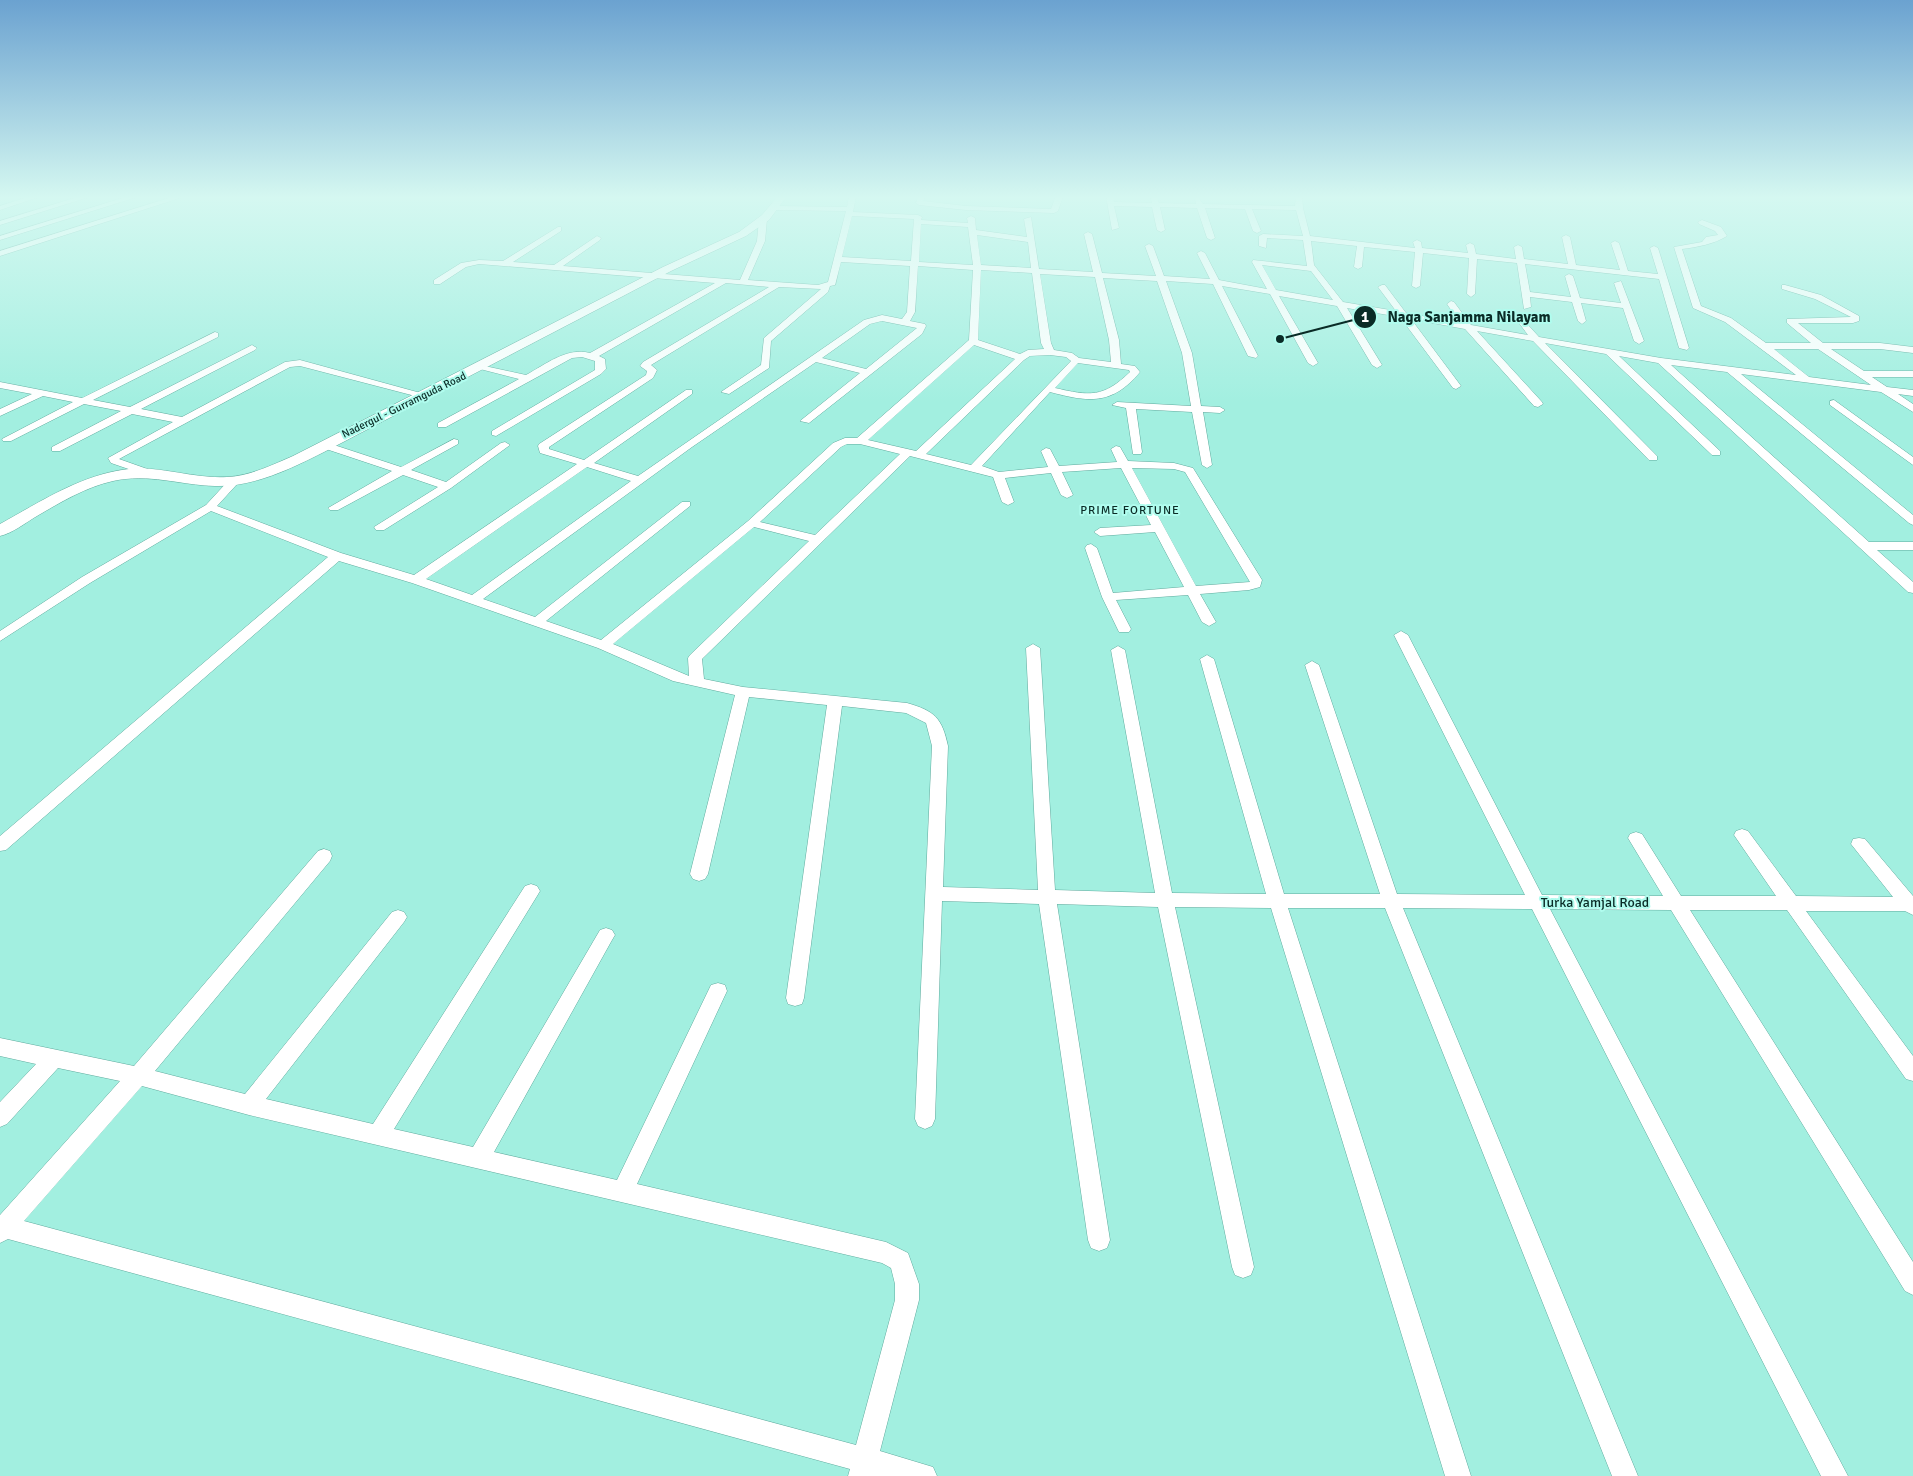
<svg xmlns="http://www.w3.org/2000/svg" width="1913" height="1476" font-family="Signika,sans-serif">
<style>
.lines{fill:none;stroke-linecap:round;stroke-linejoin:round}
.minor-casing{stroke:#60ab9e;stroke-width:1}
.secondary-casing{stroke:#60ab9e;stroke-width:1}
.minor{fill:#fff;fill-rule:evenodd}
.secondary{fill:#fff;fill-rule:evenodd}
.labels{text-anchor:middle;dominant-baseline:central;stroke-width:4;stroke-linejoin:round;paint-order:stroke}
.far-street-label{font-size:11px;fill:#0a2b26;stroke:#b0fcee}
.far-neighbourhood-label{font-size:12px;letter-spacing:1px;fill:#0a2b26;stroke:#b0fcee}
.street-label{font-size:14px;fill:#0a2b26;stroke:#b0fcee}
.leader{fill:none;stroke:#0a2b26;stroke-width:2}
.callout-dot{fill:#0a2b26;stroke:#b0fcee;stroke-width:2}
.mark-label{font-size:15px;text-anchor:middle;font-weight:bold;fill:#fff}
.callout-label{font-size:15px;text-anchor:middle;font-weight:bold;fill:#0a2b26;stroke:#b0fcee;stroke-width:4;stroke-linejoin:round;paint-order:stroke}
</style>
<rect width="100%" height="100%" fill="#a2efe0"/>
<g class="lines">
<defs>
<path id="minor" d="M31,196h11l-42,14v-4z
M81,196h11l-92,29v-4z
M129,196h11l-140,44v-4z
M175,196h11l-186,60v-5z
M849,196h7l-3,16 65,3 4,2 -1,3 47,3 -1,-5 4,-2 4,2 1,12 51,7 -3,-18 7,-2 8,52 54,3 -9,-38 4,-2 4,2 10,39 54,3 -11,-30 4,-2 4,2 11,30 46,3 -13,-26 4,-2 4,2 14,27 48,9 -15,-27 1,-2 54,6 -4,-26 -36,-2 -1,10 -7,-2v-10l4,-2 40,2 -7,-26 -44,-1 9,22 -4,2 -4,-2 -8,-22 -40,-1 10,30 -4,2 -4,-2 -10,-30 -37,-1 5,23 -4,2 -4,-2 -5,-23 -38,-1 5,22 -7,2 -6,-34h7l1,6 38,1 -1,-5 5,-2 3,7 37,1 -1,-5 3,-2 5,7 92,2 1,-10h6l1,12 7,28 105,12 -2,-6 4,-2 4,2 1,6 46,5 -2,-8 4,-2 4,2 2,9 40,5 -2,-12 4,-2 4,2 2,12 44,5 -6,-27 4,-2 4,2 6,28 44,5 -9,-27 4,-2 4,2 9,28 30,3 -8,-26 4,-2 4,2 31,100 -2,2 -8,-2 -20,-69 -134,-15 5,28 41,5 -6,-21 4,-2 4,2 7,22 41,5 -7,-20 7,-2 23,60 -5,3 -5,-3 -11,-33 -42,-5 5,18 -4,3 -4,-3 -6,-19 -42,-5 1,10 -7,2 -7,-46 -40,-4 -2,35 -4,3 -4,-3 2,-36 -46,-5 -3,33 -4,2 -4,-2 3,-34 -51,-5 -2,20 -4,2 -4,-2 3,-21 -46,-5 3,24 29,37 53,9 -18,-24 4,-2h3l21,28 54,10 -13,-19 4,-3 3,1 17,23 57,10 -12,-16 4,-3 19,21 122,21 135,17 -71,-53 -32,-14 -19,-61 28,-5 4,-5 12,-2 -3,-4 -16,-7 -1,-2 4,-2 19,7 6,9c-13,8 -29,11 -45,13l19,57 30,12 35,25h45l-24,-20v-4l64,-2 -36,-18 -33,-10v-4h3l36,10 38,21v5l-6,2h-55l25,20h57l33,4v6l-33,-4h-49l33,22h49v6h-41l15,10 26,3v6l-15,-2 15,10v8l-32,-20 -140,-18 172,141v10l-4,-2 -182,-151 -56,-7 198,177h44v8h-36l36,32v11l-5,-1 -250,-229 -39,-7 101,95v4h-8l-106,-101 -61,-11 112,113v4h-8l-116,-119 -56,-10 65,71 1,2 -5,3 -4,-1 -69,-77 -54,-10 50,67 -5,3 -3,-1 -53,-71 -53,-9 35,57 -5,3 -5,-3 -35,-59 -58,-10 39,67 -5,3 -5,-3 -38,-69 -48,-8 36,70 -2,2 -8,-2 -35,-72 -47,-3 26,72 9,53 19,1 5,3 -5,3 -17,-1 9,53 -5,3 -5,-3 -10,-53 -56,-3 6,43 -1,2h-8l-7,-46 -14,-3 5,-3 74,4 -9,-53 -25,-72 -54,-3 16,62 2,24 14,2 5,6c-28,34 -52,30 -90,20l-68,74 17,6 49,-5 -7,-16 5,-3 4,1 9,17 58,-4 -6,-13 5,-3 4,1 8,14 46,2 19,5 69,112 -2,7 -11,3 -49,4 16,28 -7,4 -7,-4 -14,-27 -72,5 15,29 -2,3h-10l-17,-35 -17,-49 2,-3 4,-1 6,4 16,45 71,-6 -29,-55 -55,4 -6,-4 6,-4 51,-3 -30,-57 -59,4 11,23 -6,3 -6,-3 -10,-22 -46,5 9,24 -6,3 -6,-3 -9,-25 -83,-21 -208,203 2,20 39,8 164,16c28,8 35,15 41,43l-5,141 95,3 -12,-242 7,-4 7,4 15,242 100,3 -44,-243 7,-4 7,4 47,243 94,1 -66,-235 7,-4 7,4 70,235h96l-75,-229 7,-4 7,4 78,229 128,1 -131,-260 7,-4 7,4 134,260 121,1 -35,-58 2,-4 6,-2 6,2 39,62h95l-42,-61 2,-4 6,-2 6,2 48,65 97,1 -42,-53 2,-5 6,-1 6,1 48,57v19l-8,-4h-99l107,145v25l-7,-2 -119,-169h-97l223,352v33l-8,-4 -234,-381 -121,-1 298,567h-27l-289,-567 -129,-1 235,568h-26l-227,-568h-97l183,568h-26l-174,-568 -96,-1 79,360 -3,8 -8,3 -8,-3 -3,-8 -74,-360 -101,-3 53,336 -3,8 -8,3 -8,-3 -3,-8 -49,-336 -97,-3 -7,218 -3,7 -7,3 -7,-3 -3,-7 17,-373 -6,-23 -20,-10 -64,-7 -38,292 -2,6 -7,2 -7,-2 -2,-6 41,-293 -78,-8 -41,177 -3,5 -6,2 -6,-2 -3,-5 45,-179 -62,-14 -75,-33 -186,-65 -73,-22 -333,289 -6,1v-15l328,-279 -117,-46 -121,72 -90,58v-10l82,-54 124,-72 23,-25 4,-1 6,3 -22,24 124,47 73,22 163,-111 -37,-11 -2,-7 1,-2 107,-69 1,-4 -7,-5 3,-4 126,-75 -43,-4 -127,73 6,3 1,10 -5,5 -105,62 -4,-1v-4l103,-61v-9l-13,-4 -10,1 -126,69h-8v-4l81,-44 -39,-10v-4l46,10c20,-11 41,-28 64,-22l125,-70 -236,-19 -13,3 -26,17h-6v-4l27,-17 18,-3 24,1 55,-34h3v4l-48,31 41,3 43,-29 4,2 -1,2 -37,26 177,14 17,-39 2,-22 4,-2 4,2 -2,22 -17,39 70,5 10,-3 18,-71 -71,-1 -4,-2 4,-2 72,1zM852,216l62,3 -3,42 -69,-4zM921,224l47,3 5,38 -54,-3zM977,235l51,7 3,26 -50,-3zM841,262l69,4 -3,46 -5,7 -20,-4 -18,5 -226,156 -44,-13 98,-69v-4h-6l-102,70 -35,-11v-2l104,-69 4,-8 -6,-5 128,-78 42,2 -57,49 -3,27 -40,27 8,2 40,-26 2,-27 57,-49 2,-6 5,-1zM1262,265l49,6 22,29 -57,-10zM918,266l55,4 -4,70 -112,98h-12l-12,5 -85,78 -147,119 -55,-19 144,-115v-4h-8l-147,115 -52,-18 209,-152 124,-85 44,11 -60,48 9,2 113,-89 4,-8 -1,-2 -15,-3 5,-9zM981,270l51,3 9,70 3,6 -16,1 -8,4 -42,-14zM1040,274l55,3 14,63 2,22 -32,-4 -7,-5 -18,-3 -3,-7zM882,321l35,7 -51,41 -44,-11 48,-34zM974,345l41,14 -99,92 -48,-11zM1774,349h44l53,36 -62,-8zM1050,355l16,2 5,4 -100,104 -45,-11 98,-94 6,-4zM1078,363l51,7 1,2c-27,26 -40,24 -75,16zM847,444h13l40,10 -85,81 -55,-13 81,-75zM587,467l44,14 -159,114 -46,-16zM1132,468l42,1 11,3 65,110 -54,4zM754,527l55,14 -119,114 -2,3 1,18 -76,-32z
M919,196h7l-3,5 43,5 85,3 5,-13h7l-5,15 -4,2 -88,-3 -47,-5 -3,-2z
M215,332l3,1v4l-125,63 37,7 122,-62 5,3 -2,2 -114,59 41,8 103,-55 15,-2 128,35 -5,3 -123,-32 -10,1 -171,92 34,12v4l-4,1 -38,-13 -3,-5 65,-36 -41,-8 -72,37h-8v-4l69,-36 -37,-7 -73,37h-8l-1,-2 71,-37 -30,-6 -43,20v-7l32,-15 -32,-6v-6l82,16z
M1834,400l79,57v8l-83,-60v-4z
M454,439l4,1v4l-47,26 35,12 55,-39 4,-1 5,3 -59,43 -67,42h-8l-2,-3 64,-40 -35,-12 -65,35h-8l-2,-2 64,-37 -72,-24v-4h8l73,24z
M324,849l6,2 2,5 -2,5 -175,210 90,23 147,-182 6,-2 6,2 3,5 -3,5 -138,177 107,25 152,-238 6,-2 6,2 3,5 -3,5 -143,233 79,18 127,-217 6,-2 6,2 3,5 -3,5 -118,212 123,28 94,-195 7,-2 7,2 2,6 -90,193 249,58 22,11 11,31v16l-39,151 53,16 4,9h-89l2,-7 -842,-230 -8,4v-28l120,-134 -62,-13 -51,56 -7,3v-25l36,-38 -36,-8v-18l134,28 184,-215zM142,1086l107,29 633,148 9,5 4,16v16l-39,145 -832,-224z"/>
<path id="secondary" d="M778,196h9l-18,24 -23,16 -75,35 -347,181c-34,17 -70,35 -109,34 -35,-1 -67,-13 -102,-5 -27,6 -52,21 -76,35 -12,7 -24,17 -37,20v-12c40,-22 82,-50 129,-55 33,-3 65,10 98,8 23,-1 45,-12 66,-21l370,-189 76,-35 23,-17z"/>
</defs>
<!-- minor casing -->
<use href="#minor" class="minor-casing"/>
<!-- secondary casing -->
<use href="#secondary" class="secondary-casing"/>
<!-- minor -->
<use href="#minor" class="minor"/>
<!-- secondary -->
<use href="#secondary" class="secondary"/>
</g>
<!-- sky -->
<linearGradient id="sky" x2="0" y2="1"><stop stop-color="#6ba2d0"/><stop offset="0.49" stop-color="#d5f8f1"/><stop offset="1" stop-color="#d5f8f1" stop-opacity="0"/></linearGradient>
<rect width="1913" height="403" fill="url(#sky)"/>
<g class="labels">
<!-- far-street labels -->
<g class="far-street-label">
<text transform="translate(404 405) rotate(-26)">Nadergul - Gurramguda Road</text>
</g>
<!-- far-neighbourhood labels -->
<g class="far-neighbourhood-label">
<text x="1130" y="510">PRIME FORTUNE</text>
</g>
<!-- street labels -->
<g class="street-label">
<text x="1595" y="902">Turka Yamjal Road</text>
</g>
</g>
<!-- callouts -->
<path class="leader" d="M1280 339L1365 317"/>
<g class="callout-dot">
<circle cx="1280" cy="339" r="5"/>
<circle cx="1365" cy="317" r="12"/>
</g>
<g class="mark-label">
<text x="1365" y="322">1</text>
</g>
<g class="callout-label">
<text x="1469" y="322">Naga Sanjamma Nilayam</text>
</g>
</svg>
